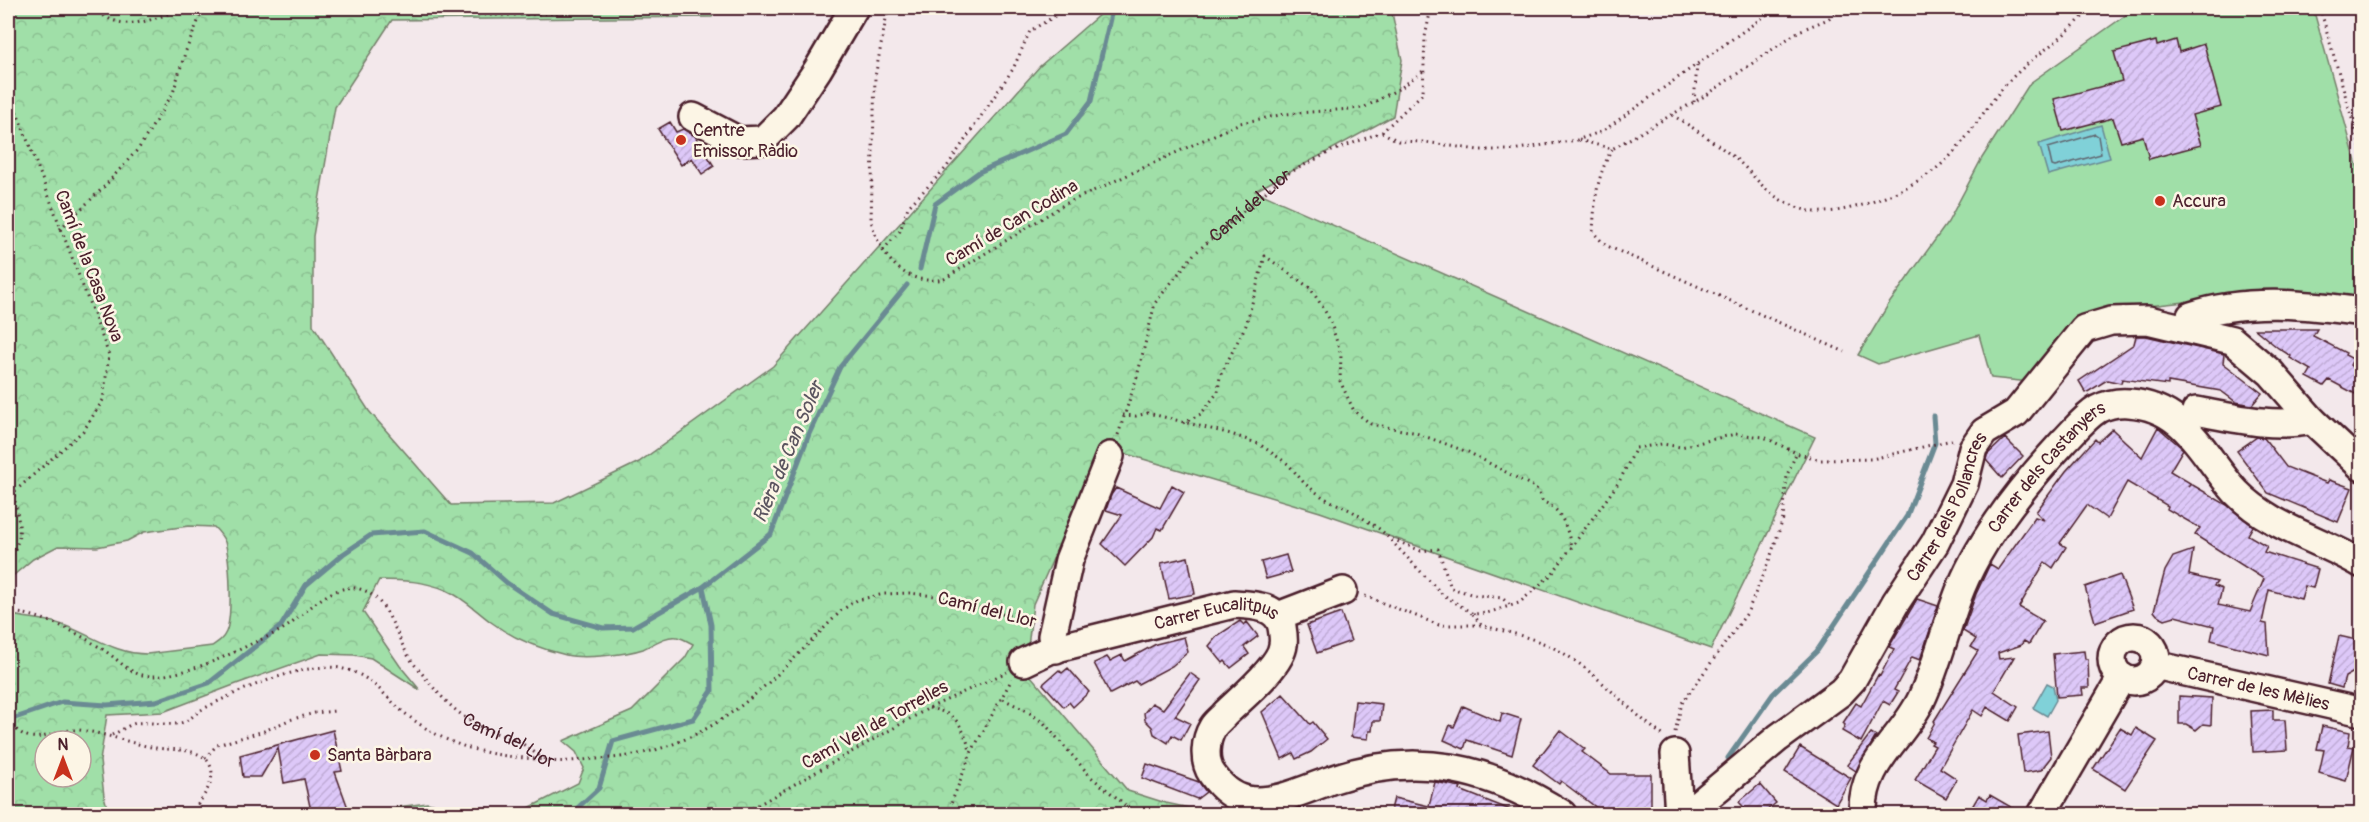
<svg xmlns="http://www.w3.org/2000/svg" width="2369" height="822" font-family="Pangolin,sans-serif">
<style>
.forest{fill:url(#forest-crowns);stroke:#757f6a;stroke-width:1.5;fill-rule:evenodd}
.garden{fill:#a0dfa8;stroke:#757f6a;stroke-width:1.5}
.water{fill:#80d1d8;stroke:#6a8a93;stroke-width:1.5}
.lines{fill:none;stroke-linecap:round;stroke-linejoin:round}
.shore{stroke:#606670;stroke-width:1.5}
.stream{stroke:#6a8a93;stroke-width:5}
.building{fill:url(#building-hatch);stroke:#4a1f2b;stroke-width:1.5}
.minor-casing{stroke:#4a1f2b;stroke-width:32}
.path{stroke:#4a1f2b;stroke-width:3;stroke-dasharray:1.5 4.5;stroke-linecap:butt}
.minor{stroke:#fcf5e5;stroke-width:27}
.poi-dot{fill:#c8321e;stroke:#fcf5e5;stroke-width:2}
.labels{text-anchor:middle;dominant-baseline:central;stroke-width:5;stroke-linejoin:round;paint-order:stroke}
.poi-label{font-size:18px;fill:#4a1f2b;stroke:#fcf5e5;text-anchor:start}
.street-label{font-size:18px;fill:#4a1f2b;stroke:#fcf5e5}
.water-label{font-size:20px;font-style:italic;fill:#5a545f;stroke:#fcf5e5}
</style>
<defs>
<pattern id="forest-crowns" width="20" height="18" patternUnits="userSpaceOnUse" patternTransform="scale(1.5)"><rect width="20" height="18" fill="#a0dfa8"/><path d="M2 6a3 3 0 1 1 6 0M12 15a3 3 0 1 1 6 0" fill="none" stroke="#8bbf91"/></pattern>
<pattern id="building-hatch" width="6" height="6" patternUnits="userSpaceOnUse" patternTransform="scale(1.5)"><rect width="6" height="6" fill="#ddc8f8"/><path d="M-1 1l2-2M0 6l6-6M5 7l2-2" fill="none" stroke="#bfabd5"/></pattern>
</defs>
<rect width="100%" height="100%" fill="#f3e8eb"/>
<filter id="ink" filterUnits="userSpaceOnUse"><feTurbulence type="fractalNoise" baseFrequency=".0167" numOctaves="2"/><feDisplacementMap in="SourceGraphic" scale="12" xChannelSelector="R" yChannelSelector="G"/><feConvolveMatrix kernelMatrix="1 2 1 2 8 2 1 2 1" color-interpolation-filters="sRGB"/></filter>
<g filter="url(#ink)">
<!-- forest -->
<path class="forest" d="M8,8h709l-5,9 -320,3 -57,87 -22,129v89l56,86 82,94 103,-2 85,-41 134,-96 267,-300 67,-58h284l11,52 -9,56 -138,75 560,246 -104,212 -391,-137 -217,-65 -70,157 -5,43 -14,9 114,135 38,12 51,11h-705l9,-2 57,-29 6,-15 -8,-16 -13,-11 69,-30 53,-53 8,-14c-4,-2 -11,-6 -16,-7 -12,-2 -24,8 -34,12 -18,6 -60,10 -77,6 -26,-6 -54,-17 -75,-33 -15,-11 -27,-24 -45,-32 -22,-9 -43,-10 -67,-10l-16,32 37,54 20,24 -49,-32 -17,-3 -33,-1 -82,29 -76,29 -56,3 -7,46 4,35 5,18h-101v-200c18,5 37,4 55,11 29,10 52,29 84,29l65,-8c6,-4 11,-7 14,-14 7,-16 4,-73 -1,-90 -3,-7 -6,-10 -11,-15l-25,-1 -45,6 -17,9 -30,6 -39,-1 -25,13 -25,21zM45,741h36v36h-36z
M427,803l54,11h-104l21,-7z"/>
<!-- garden -->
<path class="garden" d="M2136,8h177l48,172v118l-65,-8 -184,20 -82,72 -39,-4 -12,-43 -101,29 -20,-9 30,-50 60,-83 34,-64 48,-75z"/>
<!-- water -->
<path class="water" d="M2101,125l9,33 -62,17 -9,-31z
M2047,683l6,3 3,14 -9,16 -14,-8z"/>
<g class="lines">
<!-- shore -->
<path class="shore" d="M2095,134l3,2 3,18 -46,13 -3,-1 -4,-18z"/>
<!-- stream -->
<path class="stream" d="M1202,8h41
M920,269l15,-65 44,-32 87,-38 25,-33 21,-91 17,-2
M15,718l47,-16 45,3 49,-4 53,-18 72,-57 25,-41 37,-31 28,-19 54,-4 48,22 34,30 46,31 50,14 30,-1 70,-40 68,-53 38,-100 31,-67 67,-82
M1728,758l45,-64 44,-43 90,-135 28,-73 -2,-27
M432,814l19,-5 43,5
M571,814l28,-26 14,-47 80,-22 19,-28 -1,-66 -8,-38"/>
</g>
<!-- building -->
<path class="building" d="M2176,40l3,12 25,-8 17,63 -29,8 9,30 -52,14 -6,-23 -22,6 -8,-24 -50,13 -9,-32 68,-18 -8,-29 42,-11 1,5z
M670,122l6,10 7,-3 12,7 19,30 -12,8 -10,-16 -11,7 -23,-36z
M2255,329h62l-4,7 33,17 -1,2 8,4 -3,6 11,10v22l-32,-17 -5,6 -17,-9 4,-7 -21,-12 1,-2 -13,-8z
M2136,336h10l78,18 -1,9 39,30 -10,12 -16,-3 -15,-11 -53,-9v3l-46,-6 -1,4 -14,-3 -21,13 -7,-12 55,-37z
M2158,427l25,22 -13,22 20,12 -2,4 3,-3 36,21 26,21 -5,9 19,11 -3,6 54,17 -5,19 -8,-2 -4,13 -32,-9 -7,33 5,1 2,31 -58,-15 3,-14 -39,-10 -10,3 -8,-4 -3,-4 11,-40 8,-14 20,-7 -4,25 28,7 -3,4 8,3 -4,16 32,7 14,-33 -69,-44 5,-7 -33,-19 1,-3 -41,-24 -20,37 -20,-14 -27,38 6,4 -13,21 -8,-6 -26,45 24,14 -14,23 -5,-3 -3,4 -23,8 1,6 15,-2 -20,34 24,16 -8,14 -23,-14 -5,9 -9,-6 -33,58 17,11 -11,19 -31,-18 20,-34 -4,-2 2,-2 -7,-4 9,-16 -1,-1 44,-70 -7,-4 5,-8 -13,-8 13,-37 14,-30 8,5 37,-52 9,3 -8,-8 30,-41 29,-32 3,3 14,-13 30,28z
M2257,437l7,1 22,29 41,16 2,-3 23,8 -14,34 -70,-29 -31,-42z
M2005,438l18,18 -21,22 -16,-18 1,-5z
M1172,485l12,7 -22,38 -5,-2 -4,9 -28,29 -23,-22 20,-29 -16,-5 5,-15 5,-7 44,20z
M1286,555l5,17 -25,7 -5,-17z
M1188,557l7,37 -26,5 -8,-36z
M2120,575l13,34 -38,13 -10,-35z
M1917,599l21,7 -18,54 -8,-3 -18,33 4,2 -8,13 -7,-4 -22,41 -19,-11 3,-6 -2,-2 13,-20 5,3 17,-31 2,1 14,-27 -5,-2z
M1341,613l10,28 -34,12 -10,-28z
M1240,621l4,4 3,-3 11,14 -14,11 5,7 -18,14 -6,-7 -2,2 -14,-17 8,-10z
M2339,636l22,5v27l-16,9 -3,11 -14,-4z
M1184,637l4,15 -16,14 -34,18 -3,-3 -25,13 -16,-31 13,-6 3,4 12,-6 3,6 31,-17z
M2084,651l1,8h3l1,29h-7l1,7 -26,2 -4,-43z
M1068,668l21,24 -16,15 -4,-5 -5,5 -21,-23 16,-14 3,3z
M1190,673l10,7 -25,36 15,7 -9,17 -9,-5 -4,8 -14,-9 -2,-7 -7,-7 -1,-7 8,-10 11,6z
M1283,694l27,30 3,-2 14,17 -16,13 -15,7 -3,-6 -11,6 -20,-47z
M2179,696l33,2 -1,27 -8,-1 -7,6 -10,-6h-7z
M1355,701l27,3 -2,17h-7l-1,10h-3l-1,8 -17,-2z
M1463,706l37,16 2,-9 19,6 -9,36 -45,-15 -3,9 -20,-9 6,-15 4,2z
M2273,710v10h12l2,30 -34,2 -2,-41z
M2322,726l28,6 -2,14 6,1 -8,34 -27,-8 5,-23 -7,-1z
M2120,728l12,7 4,-7 21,13 -32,48 -32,-20z
M333,730l9,41 -7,1 13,36 -37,3 -7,-32 -20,4 -6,-35 -17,29h-18l-3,-22z
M1560,730l25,19 -3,3 29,22h40v40h-46l-44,-33 -2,3 -26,-19z
M2048,731l3,26 -10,13 -18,3 -5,-38z
M1871,733l5,3 -20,35 -9,-6z
M1800,747l51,31 -15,26 -51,-32z
M1147,764l52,18 7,10 -9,7 -55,-21z
M1435,782l26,5 -1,3 61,24h-131l4,-16 35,8z
M1760,784l16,19 -14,11h-12l-11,-12z
M1979,795l8,5 3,-5 33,19h-45l2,-3 -8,-4z"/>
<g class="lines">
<defs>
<g id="minor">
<path d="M693,117l46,24 24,-1 23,-23 32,-48 36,-61"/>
<path d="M2186,328l5,-12c54,-18 115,-12 171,-4"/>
<path d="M2196,411c38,7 77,17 116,9"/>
<path d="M1278,616l65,-25"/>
<circle cx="2134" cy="659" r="22"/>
<path d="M1056,649l-4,-13 17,-76 41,-104"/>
<path id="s3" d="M1024,662l25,-12 185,-46c18,1 44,1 48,23 1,6 2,13 1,18 -2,21 -43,54 -58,69 -3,4 -9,8 -12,13 -8,13 -10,34 -1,47 9,13 20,23 35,26 28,5 61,-12 87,-21 83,-29 156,-11 228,35"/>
<path id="s4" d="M2155,665l207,47"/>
<path d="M1675,754l4,60"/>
<path id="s5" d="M1687,814l91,-76 63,-46 11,-12 44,-78 39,-59 29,-59 9,-36 11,-16 32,-19 68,-84 27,-8 37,-1 84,20 39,33 41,47 50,47"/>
<path id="s6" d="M1863,814c-2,-51 38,-73 58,-114 17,-36 25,-75 40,-112 21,-52 66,-107 104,-148 10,-10 20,-23 33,-31 10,-5 20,-7 31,-6 58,4 73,52 107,89 35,36 84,47 126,72"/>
<path d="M2042,814l80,-137"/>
</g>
</defs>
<!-- minor casing -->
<use href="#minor" class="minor-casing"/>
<!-- path -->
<g class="path">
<path d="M94,8c25,24 50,15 79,4l4,-4"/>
<path d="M468,8l12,7h32l53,-2 25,-5"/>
<path d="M888,8l-13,69 -4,143c8,36 34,67 73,59l121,-75 175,-81 45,-9 78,-6 39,-21 21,-16"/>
<path d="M2320,8l42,145"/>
<path d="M173,12l28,2"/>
<path d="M8,89l101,266 -6,45 -19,30 -70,62c3,33 13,39 -6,70"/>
<path d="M1694,102l3,-37"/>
<path d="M1672,115c22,13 44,28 64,44 21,18 28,35 56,46 8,4 21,8 31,7 40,-1 103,-28 130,-59 22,-24 36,-52 59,-75 25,-25 57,-43 78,-70"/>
<path d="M1382,132l16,9 27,1 53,8h34l65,-10 26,-9 173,-123"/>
<path d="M1579,140l33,9 96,-55 91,-63 29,-12 13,-11"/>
<path d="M1612,149c-16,30 -17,49 -19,83l12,13 240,107"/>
<path d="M60,229l43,-41 36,-40 34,-55 12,-40 16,-39 13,-6"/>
<path d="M883,250l17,-19 8,-24 38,-39 67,-99 17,-38 30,-18 3,-5"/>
<path d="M1123,415l13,1 12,-3 83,21 28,10 29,20 17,20 19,14 28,13 29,19 61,64 31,20 14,-1 32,-10 33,-29 67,-92 17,-34 26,-4 19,3 54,-13 29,3 32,16 25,7 51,-1 80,-19"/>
<path d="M1183,423l18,-9 17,-22 2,-16 26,-51 19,-69 45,32 12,18 8,14 11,35 -1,26 14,30 17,13 42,8 55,20 68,36 7,14c19,6 25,28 28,45"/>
<path id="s1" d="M1118,435l19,-58 18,-74 39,-49 91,-79 47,-24 50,-19 41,-39 2,-56 6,-29"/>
<path d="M8,492h6"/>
<path d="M1392,539l29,12 17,-2 13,39 23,7 28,3 8,7"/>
<path d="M1365,596l74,29h42"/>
<path id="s2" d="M8,612c29,1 63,17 88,33 35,21 32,38 80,28 27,-6 51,-17 75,-29 10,-5 22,-9 32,-15 17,-10 30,-27 48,-36 9,-4 20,-7 29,-4 29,8 36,50 51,71 5,7 11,13 16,20 14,17 32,36 52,46 14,7 29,11 42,17 9,5 16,13 26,17 10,4 37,-1 50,-1 114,-5 170,-74 245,-149l15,-10 27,-6 25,-1 26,3 97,26"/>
<path d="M1473,614l8,11c24,7 48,11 71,22 43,21 73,62 112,89"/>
<path d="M1003,699l24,12 17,12 47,54 46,37"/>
<path d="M929,708c30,6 33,18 42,45"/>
<path d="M8,721c26,32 42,7 71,9 25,3 47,12 72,17 16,4 40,0 54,11 2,2 4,4 5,7 8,16 -11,37 -19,49"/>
<path d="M1675,732l7,-29 65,-90 22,-52 14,-42 4,-44 9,-21"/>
<path d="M112,735c7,-3 16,-10 24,-12 16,-2 36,5 50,-2 7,-4 12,-10 19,-13 32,-17 104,-49 139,-39 26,6 39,25 58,42 48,39 85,44 144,49"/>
<path d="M205,758l12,-13 47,-14 25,-11 26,-7 20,-2"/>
<path d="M742,814l187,-106 78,-36"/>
<path d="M947,814l24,-61 41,-74"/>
</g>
<!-- minor -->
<use href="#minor" class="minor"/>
</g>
</g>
<!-- markers -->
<g class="poi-dot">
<circle cx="681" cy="140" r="6"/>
<circle cx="2160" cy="201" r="6"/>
<circle cx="315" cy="755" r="6"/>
</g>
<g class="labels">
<!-- poi labels -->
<g class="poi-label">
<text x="693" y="130">Centre<tspan x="693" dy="21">Emissor Ràdio</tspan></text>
<text x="2172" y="201">Accura</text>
<text x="327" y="755">Santa Bàrbara</text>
</g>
<!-- street labels -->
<g class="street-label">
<text stroke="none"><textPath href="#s1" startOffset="274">Camí del Llor</textPath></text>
<text transform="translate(1012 223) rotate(-31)">Camí de Can Codina</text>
<text transform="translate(89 266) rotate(69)">Camí de la Casa Nova</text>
<text stroke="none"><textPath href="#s6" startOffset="399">Carrer dels Castanyers</textPath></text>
<text stroke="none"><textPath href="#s5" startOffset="411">Carrer dels Pollancres</textPath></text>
<text transform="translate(987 610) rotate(14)">Camí del Llor</text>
<text stroke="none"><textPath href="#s3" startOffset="200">Carrer Eucalitpus</textPath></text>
<text stroke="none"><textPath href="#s4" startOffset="106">Carrer de les Mèlies</textPath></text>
<text transform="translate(875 725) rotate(-29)">Camí Vell de Torrelles</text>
<text stroke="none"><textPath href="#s2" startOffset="609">Camí del Llor</textPath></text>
</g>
<!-- water labels -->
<g class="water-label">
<text transform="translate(788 452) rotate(-67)">Riera de Can Soler</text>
</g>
</g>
<!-- margin -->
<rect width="2369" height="822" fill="none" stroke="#fcf5e5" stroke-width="30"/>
<rect x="15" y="15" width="2339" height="792" fill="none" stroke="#4a1f2b" stroke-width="2" filter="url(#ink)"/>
<!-- north arrow -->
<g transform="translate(63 759)"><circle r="28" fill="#fcf5e5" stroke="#b59f9b" stroke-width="1.5"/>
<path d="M0-4.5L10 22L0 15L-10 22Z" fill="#c8321e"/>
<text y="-9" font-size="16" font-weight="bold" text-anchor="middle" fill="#4a1f2b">N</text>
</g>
</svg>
